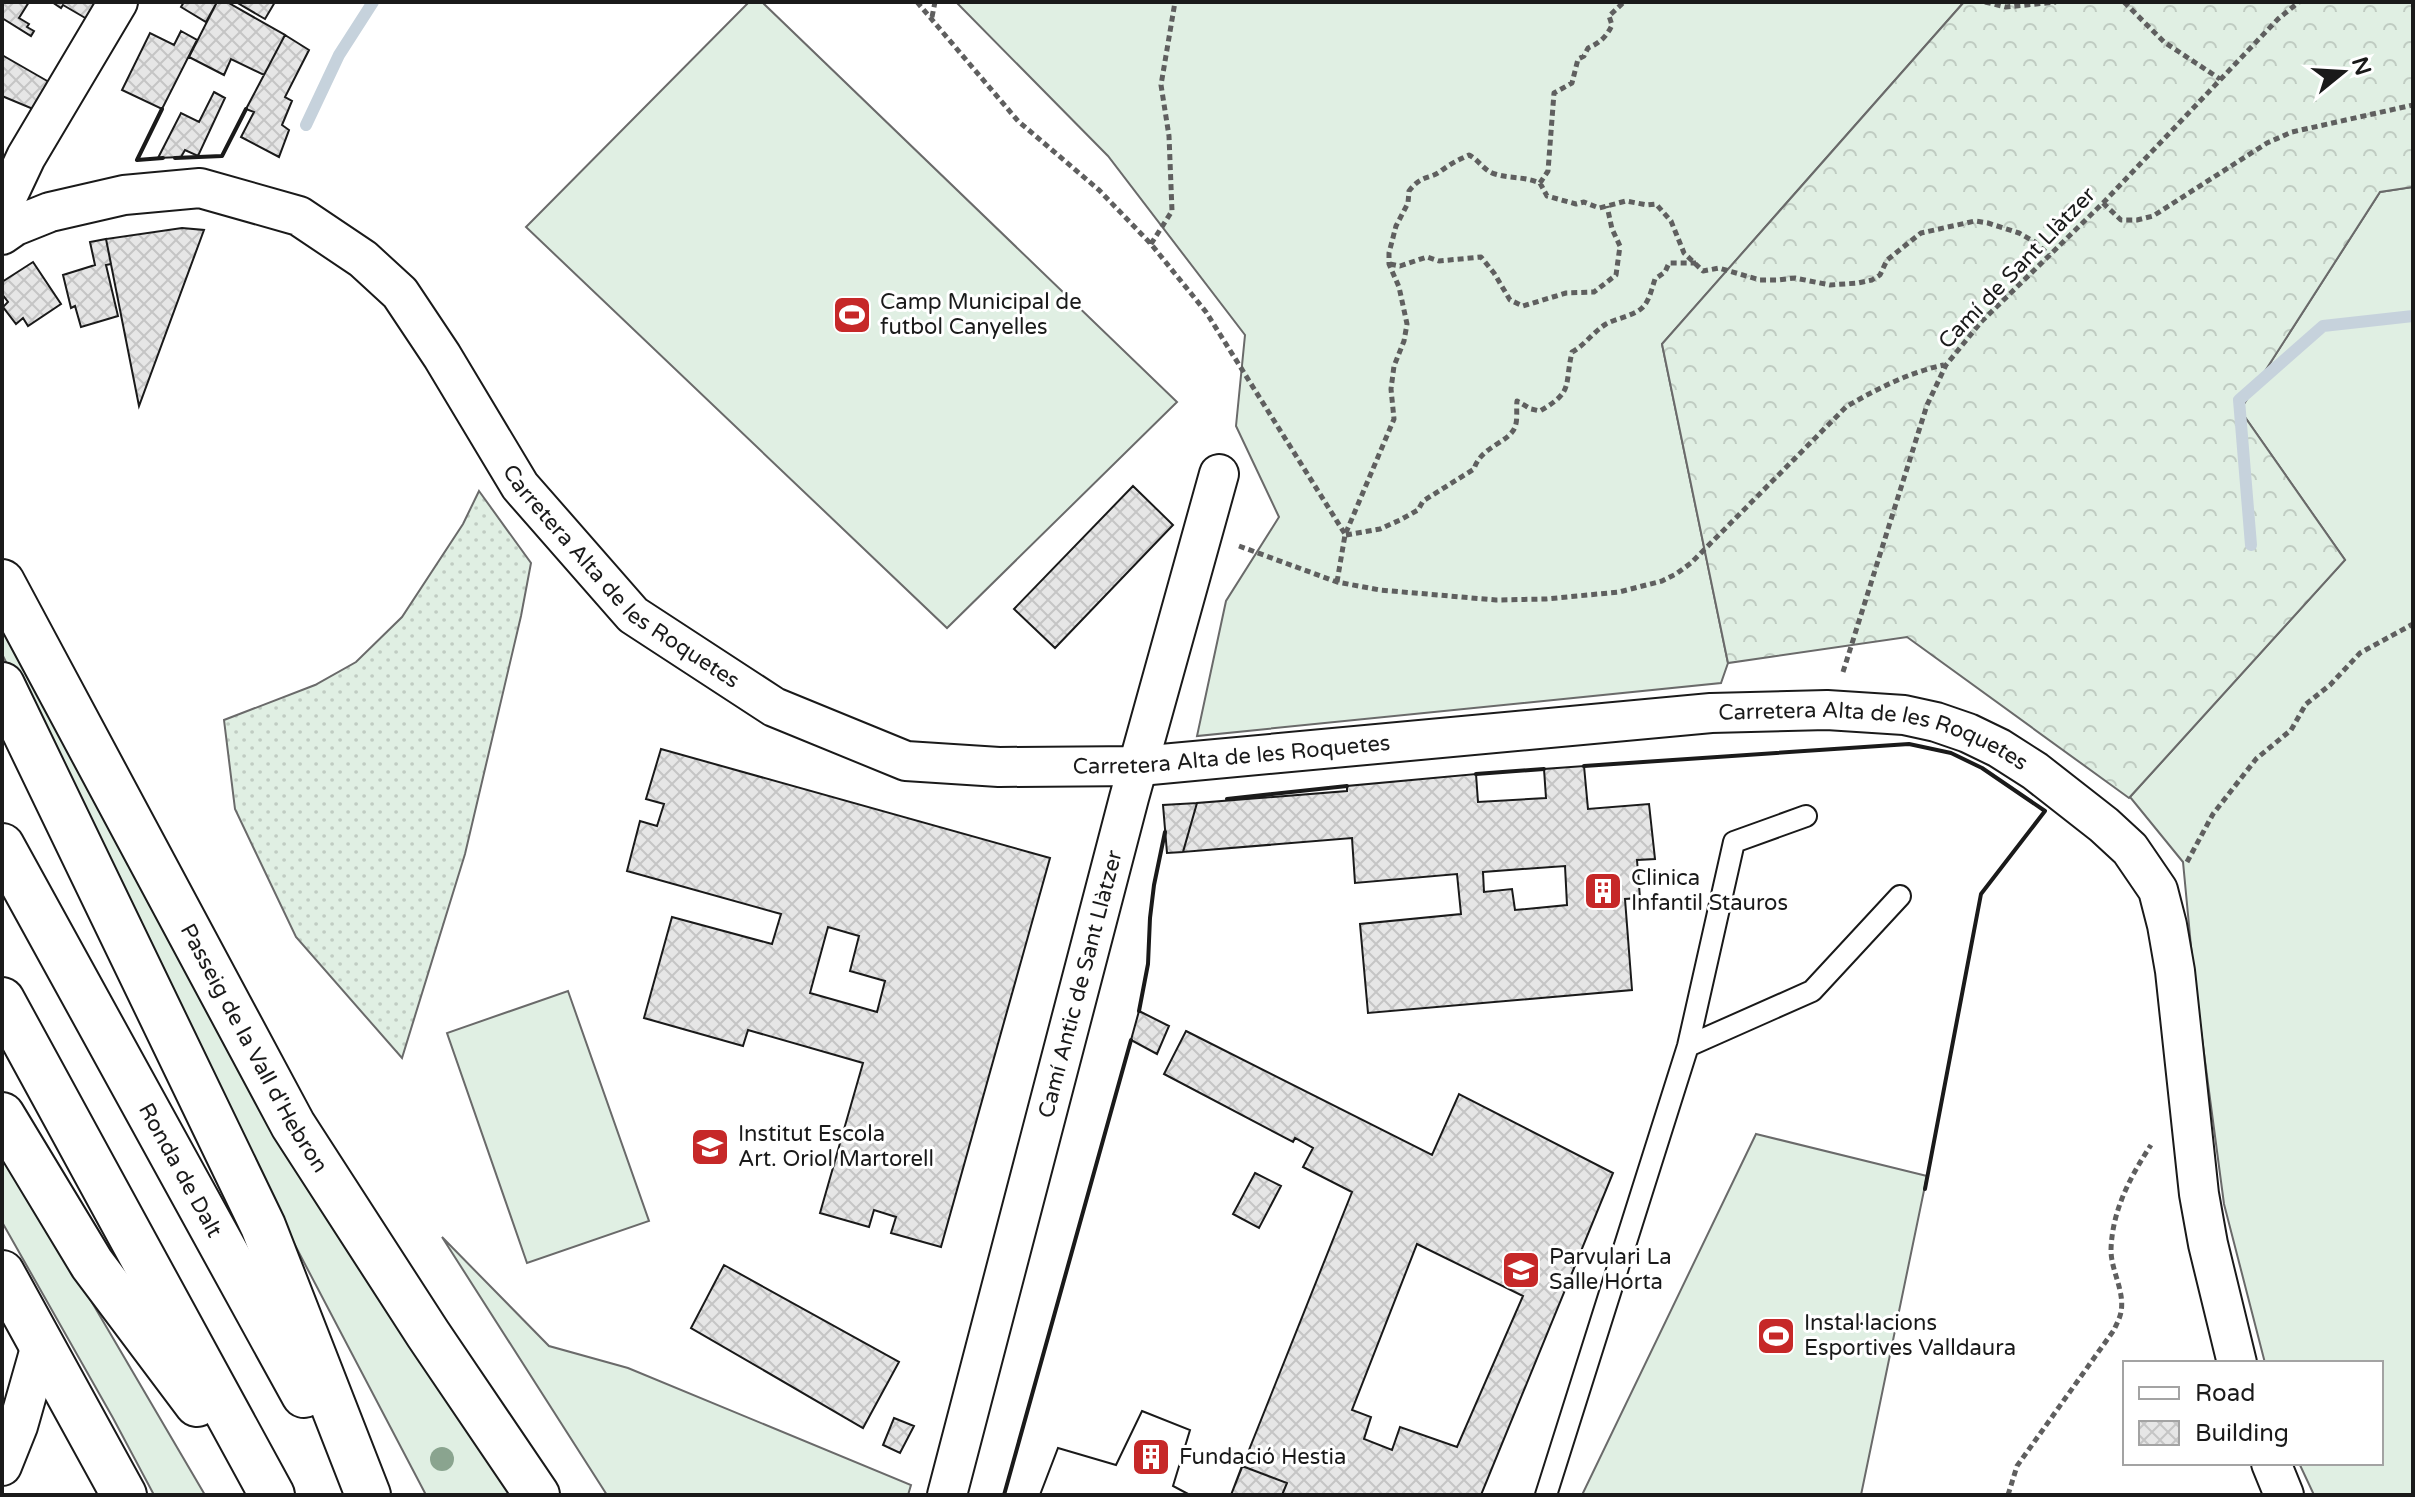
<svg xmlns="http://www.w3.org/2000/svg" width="2415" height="1497" font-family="'Varela Round',sans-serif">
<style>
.grass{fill:#e0efe3;stroke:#6a6a6a;stroke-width:2}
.forest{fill:url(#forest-crowns);stroke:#6a6a6a;stroke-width:2}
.garden{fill:url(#garden-dots);stroke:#6a6a6a;stroke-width:2}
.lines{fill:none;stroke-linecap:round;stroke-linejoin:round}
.stream{stroke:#c6d2dc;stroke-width:12}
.building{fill:url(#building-cross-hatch);stroke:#1a1a1a;stroke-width:2;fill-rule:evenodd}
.lane-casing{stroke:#1a1a1a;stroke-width:24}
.street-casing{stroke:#1a1a1a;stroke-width:42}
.secondary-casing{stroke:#1a1a1a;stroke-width:48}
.highway-casing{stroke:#1a1a1a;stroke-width:48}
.path{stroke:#5f5f5f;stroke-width:5;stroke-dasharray:6 4;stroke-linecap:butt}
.lane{stroke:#fff;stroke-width:20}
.street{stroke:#fff;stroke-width:38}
.secondary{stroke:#fff;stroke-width:44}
.highway{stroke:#fff;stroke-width:44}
.wall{stroke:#1a1a1a;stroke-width:4}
.tree{fill:#8aa48f}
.labels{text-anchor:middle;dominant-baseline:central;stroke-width:6;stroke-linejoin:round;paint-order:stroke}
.street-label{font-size:22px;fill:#1a1a1a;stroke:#fff}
.poi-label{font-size:22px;fill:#1a1a1a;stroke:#fff;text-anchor:start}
</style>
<defs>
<pattern id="forest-crowns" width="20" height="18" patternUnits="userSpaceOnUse" patternTransform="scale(2)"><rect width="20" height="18" fill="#e0efe3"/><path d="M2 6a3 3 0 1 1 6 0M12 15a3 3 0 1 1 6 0" fill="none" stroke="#c0ccc2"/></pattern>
<pattern id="garden-dots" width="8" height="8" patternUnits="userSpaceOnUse" patternTransform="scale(2)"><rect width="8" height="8" fill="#e0efe3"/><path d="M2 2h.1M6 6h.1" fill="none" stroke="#c0ccc2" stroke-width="1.8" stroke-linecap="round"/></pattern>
<pattern id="building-cross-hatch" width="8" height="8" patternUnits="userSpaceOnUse" patternTransform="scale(2)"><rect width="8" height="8" fill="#e6e6e6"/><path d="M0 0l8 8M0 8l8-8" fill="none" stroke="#c5c5c5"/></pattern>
</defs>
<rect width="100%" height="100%" fill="#fff"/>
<!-- grass -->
<path class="grass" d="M749,2h13l415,400 -230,226 -421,-401z
M956,2h1008l-302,342 66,319 -7,20 -524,53 29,-135 53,-84 -43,-91 9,-91 -137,-179z
M2413,187v1308h-99l-15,-32h82v-100h-116l-41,-159 -30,-226 -11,-116 -53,-65 215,-237 -105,-150 140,-218z
M2,624l510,871h-86l-151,-288 -273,-553z
M568,991l81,230 -122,42 -80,-230z
M1756,1134l171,42 -66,319h-279z
M2,1149l203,346h-51l-41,-77 -111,-196z
M442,1237l107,109 79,22 283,117 -3,10h-301z"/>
<!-- forest -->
<path class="forest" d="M1964,2h449v185l-33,5 -140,218 105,150 -216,238 -222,-161 -179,26 -66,-319z"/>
<!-- garden -->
<path class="garden" d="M479,491l52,72 -10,53 -56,238 -63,204 -106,-121 -61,-128 -11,-89 91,-35 41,-23 46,-45 61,-93z"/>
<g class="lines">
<!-- stream -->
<path class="stream" d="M306,125l33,-70 34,-53
M2251,545l-12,-145 84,-74 90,-10"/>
</g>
<!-- building -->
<path class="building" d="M2,2h27l-10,16 10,6 -2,3 7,4 -3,5 -29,-18z
M52,2h45l-10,17 -24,-14 -2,3z
M184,2h33l-11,20 -25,-15z
M217,2h10l58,33 -21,40 -33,-16 -7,16 -35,-18z
M236,2h39l-10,17z
M181,31l16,9 -35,69 -40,-19 28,-57 24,12z
M285,35l24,15 -24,47 7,4 -10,24 7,5 -10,27 -38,-20 13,-25 -8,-3z
M2,55l47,27 -16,27 -31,-13z
M214,92l11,6 -27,58 -13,-6 -4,7 -23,1 23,-45 18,9z
M182,228l22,2 -65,176 -33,-167z
M106,239l5,25 -5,1 12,51 -37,11 -6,-21 -4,2 -8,-33 32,-10 -5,-23z
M33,262l28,42 -33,22 -5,-8 -7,6 -13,-17 5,-5 -6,-8v-12z
M1133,486l40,39 -118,123 -41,-39z
M661,749l389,109 -109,389 -50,-14 5,-16 -22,-7 -5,17 -49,-14 43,-150 -115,-33 -5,16 -99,-28 28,-101 100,27 9,-30 -154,-43 13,-50 17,5 7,-22 -18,-5zM828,927l31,9 -9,35 35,10 -8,31 -67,-19z
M1584,766l4,43 61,-5 6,55 -18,1 3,38 -15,1 7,91 -264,23 -8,-89 101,-10 -4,-40 -102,9 -3,-45 -169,14 14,-49 150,-12v-5l129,-12 2,28 68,-4 -2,-29zM1565,866l2,39 -52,5 -3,-21 -28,3 -1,-20z
M1197,803l-14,49 -16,1 -4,-48z
M1139,1011l30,15 -12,28 -26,-14z
M1186,1031l246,124 27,-61 154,79 -132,322h-250l121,-303 -49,-25 10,-19 -18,-10 -2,4 -129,-68zM1417,1244l106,52 -66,151 -57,-20 -8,23 -28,-11 7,-22 -19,-7z
M1255,1173l26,13 -22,42 -26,-14z
M724,1265l175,97 -36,66 -172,-100z
M1142,1411l48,19 -17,56 17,9h-150l18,-47 58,17z
M1142,1411l48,19 -17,56 17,9h-150l18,-47 58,17z
M894,1418l20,8 -14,27 -17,-8z
M1242,1466l45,17 -5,12h-51z
M1242,1466l45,17 -5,12h-51z"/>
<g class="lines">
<defs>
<path id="lane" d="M1688,1046l124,-55 88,-95
M1546,1495l142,-449 46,-204 72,-26"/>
<g id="street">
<path d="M2,208l24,-51 92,-155"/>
<path id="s1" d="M2,235l13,-9 35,-14 74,-17 76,-7 99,28 64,43 37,34 42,63 78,130 113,129 141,92 132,54 93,6 141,-1 571,-53 116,-3 77,5 32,7 32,11 31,15 36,23 69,54 26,24 28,41 9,35 8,46 24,223 9,50 29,119"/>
<path d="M2271,1463l13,32"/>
<path d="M2,1466l16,-40 23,-81"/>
<path id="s2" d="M947,1495l182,-697 90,-324"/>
</g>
<g id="secondary">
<path id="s3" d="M2,582l291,543 135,209 109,161"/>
<path d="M2,1273l122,222"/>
</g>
<g id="highway">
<path d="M2,685l261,541 105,269"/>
<path id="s4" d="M2,846l302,549"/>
<path d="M2,1000l270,495"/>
<path d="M2,1115l90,149 105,140"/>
</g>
</defs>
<!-- lane casing -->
<use href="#lane" class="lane-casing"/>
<!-- street casing -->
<use href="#street" class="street-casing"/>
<!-- secondary casing -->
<use href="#secondary" class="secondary-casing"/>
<!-- highway casing -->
<use href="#highway" class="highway-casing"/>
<!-- path -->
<path class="path" d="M917,2l101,119 81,69 52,54 55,68 139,222
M1985,2l21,5 50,-5
M2124,2l40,40 56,37
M932,17l3,-15
M1540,183l7,13 29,8 8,-2 15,6 27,-7 21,4 9,-1 15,17 13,32 19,18 16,-3 41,12h18l17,-2 35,7 28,-2 14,-3 8,-5 7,-15 34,-27 54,-12 13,2 31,10 16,9 14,13
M2103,203l18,17h16l16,-4 114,-73 25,-11 121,-27
M1151,244l21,-33 -3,-75 -8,-51 14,-83
M1390,264l10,2 27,-9 12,4 42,-4 13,16 16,27 13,6 43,-13 28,-1 22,-17 4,-29 -8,-17 -5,-23
M1346,535l34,-6 20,-9 18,-10 5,-9 51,-32c7,-23 35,-26 41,-42 3,-7 1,-18 2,-26l14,8 9,2c34,-20 24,-24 32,-59 13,-7 21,-20 34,-28 11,-6 27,-8 36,-16 7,-6 10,-20 13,-29l10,-7 4,-9h27
M1239,546l98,36 43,8 116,10 50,-1 73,-7 43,-11 14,-7 15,-11 155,-156c30,-18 64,-35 98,-42
M1337,582l8,-47 49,-116 -3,-30 3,-23 10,-25 3,-17 -8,-37 -10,-23v-11l7,-27 12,-23 1,-12c13,-17 20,-11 32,-20 9,-7 17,-11 28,-16 10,5 15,16 26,19 16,5 28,2 45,9l8,-12 6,-78 18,-10 6,-24 6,-3 4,-8c12,-5 19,-12 24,-23l-3,-9 15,-14
M1843,672l84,-267 19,-40 35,-43 122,-119 175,-184 21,-17
M2187,862l26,-48 43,-55 35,-29 15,-26 24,-19 30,-32 53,-29
M2008,1495l9,-29 97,-136c2,-5 6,-12 7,-18 4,-21 -10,-41 -10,-62 1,-39 19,-73 40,-105"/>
<!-- lane -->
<use href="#lane" class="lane"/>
<!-- street -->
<use href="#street" class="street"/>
<!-- secondary -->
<use href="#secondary" class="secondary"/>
<!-- highway -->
<use href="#highway" class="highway"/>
<!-- wall -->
<path class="wall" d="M162,109l-25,51 26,-2
M175,158l47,-2 24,-47
M1584,766l325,-22 42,9 31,15 63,43 -64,83 -56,295
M1476,774l68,-5
M1227,799l120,-13
M1139,1011l9,-47 2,-46 4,-33 11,-53
M1004,1495l127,-455"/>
</g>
<!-- trees -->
<circle class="tree" cx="442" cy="1459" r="12"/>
<!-- icons -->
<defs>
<symbol id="stadium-square" viewBox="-11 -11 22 22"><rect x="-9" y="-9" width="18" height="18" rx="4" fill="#c62828" stroke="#fff"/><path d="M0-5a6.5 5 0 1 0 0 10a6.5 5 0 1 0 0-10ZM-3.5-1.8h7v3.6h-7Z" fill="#fff"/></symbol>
<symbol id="building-square" viewBox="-11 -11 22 22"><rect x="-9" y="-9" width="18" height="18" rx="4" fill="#c62828" stroke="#fff"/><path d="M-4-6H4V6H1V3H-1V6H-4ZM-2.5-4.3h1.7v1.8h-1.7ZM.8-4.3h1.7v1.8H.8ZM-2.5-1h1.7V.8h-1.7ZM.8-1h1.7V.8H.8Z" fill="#fff"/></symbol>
<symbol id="school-square" viewBox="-11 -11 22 22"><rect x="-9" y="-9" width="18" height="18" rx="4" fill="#c62828" stroke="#fff"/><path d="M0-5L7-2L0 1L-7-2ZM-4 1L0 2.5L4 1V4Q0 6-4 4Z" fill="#fff"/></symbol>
</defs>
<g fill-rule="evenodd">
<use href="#stadium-square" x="830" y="293" width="44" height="44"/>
<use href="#building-square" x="1581" y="869" width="44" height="44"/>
<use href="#school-square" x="688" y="1125" width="44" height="44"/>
<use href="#school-square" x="1499" y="1248" width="44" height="44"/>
<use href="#stadium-square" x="1754" y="1314" width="44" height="44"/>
<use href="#building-square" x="1129" y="1435" width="44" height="44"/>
</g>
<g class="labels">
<!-- street labels -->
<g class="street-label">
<text transform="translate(2017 268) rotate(-46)">Camí de Sant Llàtzer</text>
<text stroke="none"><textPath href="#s1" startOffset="800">Carretera Alta de les Roquetes</textPath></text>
<text stroke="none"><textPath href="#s1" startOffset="2120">Carretera Alta de les Roquetes</textPath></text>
<text stroke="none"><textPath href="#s1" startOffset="1472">Carretera Alta de les Roquetes</textPath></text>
<text stroke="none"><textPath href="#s2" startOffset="528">Camí Antic de Sant Llàtzer</textPath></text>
<text stroke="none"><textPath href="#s3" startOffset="530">Passeig de la Vall d'Hebron</textPath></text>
<text stroke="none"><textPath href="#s4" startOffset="370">Ronda de Dalt</textPath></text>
</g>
<!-- poi labels -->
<g class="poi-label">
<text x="880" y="302">Camp Municipal de<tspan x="880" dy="25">futbol Canyelles</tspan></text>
<text x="1631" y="878">Clinica<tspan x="1631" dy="25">Infantil Stauros</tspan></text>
<text x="738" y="1134">Institut Escola<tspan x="738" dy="25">Art. Oriol Martorell</tspan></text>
<text x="1549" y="1257">Parvulari La<tspan x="1549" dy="25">Salle Horta</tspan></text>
<text x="1804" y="1323">Instal·lacions<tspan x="1804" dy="25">Esportives Valldaura</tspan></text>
<text x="1179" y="1457">Fundació Hestia</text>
</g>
</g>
<!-- border -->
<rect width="2415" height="1497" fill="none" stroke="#1a1a1a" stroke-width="8"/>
<!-- legend -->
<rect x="2123" y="1361" width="260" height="104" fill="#ffffff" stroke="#a3a3a3" stroke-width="2"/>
<rect x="2139" y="1387" width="40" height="12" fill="#ffffff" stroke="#a3a3a3" stroke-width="2"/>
<text x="2195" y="1401" font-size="24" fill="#1a1a1a">Road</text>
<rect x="2139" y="1421" width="40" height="24" fill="url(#building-cross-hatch)" stroke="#a3a3a3" stroke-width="2"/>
<text x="2195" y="1441" font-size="24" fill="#1a1a1a">Building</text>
<!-- north arrow -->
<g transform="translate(2343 72) rotate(72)" stroke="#ffffff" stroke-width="6" paint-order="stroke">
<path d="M0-6L14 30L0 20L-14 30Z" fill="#1a1a1a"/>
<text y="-12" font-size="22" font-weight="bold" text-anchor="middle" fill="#1a1a1a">N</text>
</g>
</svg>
